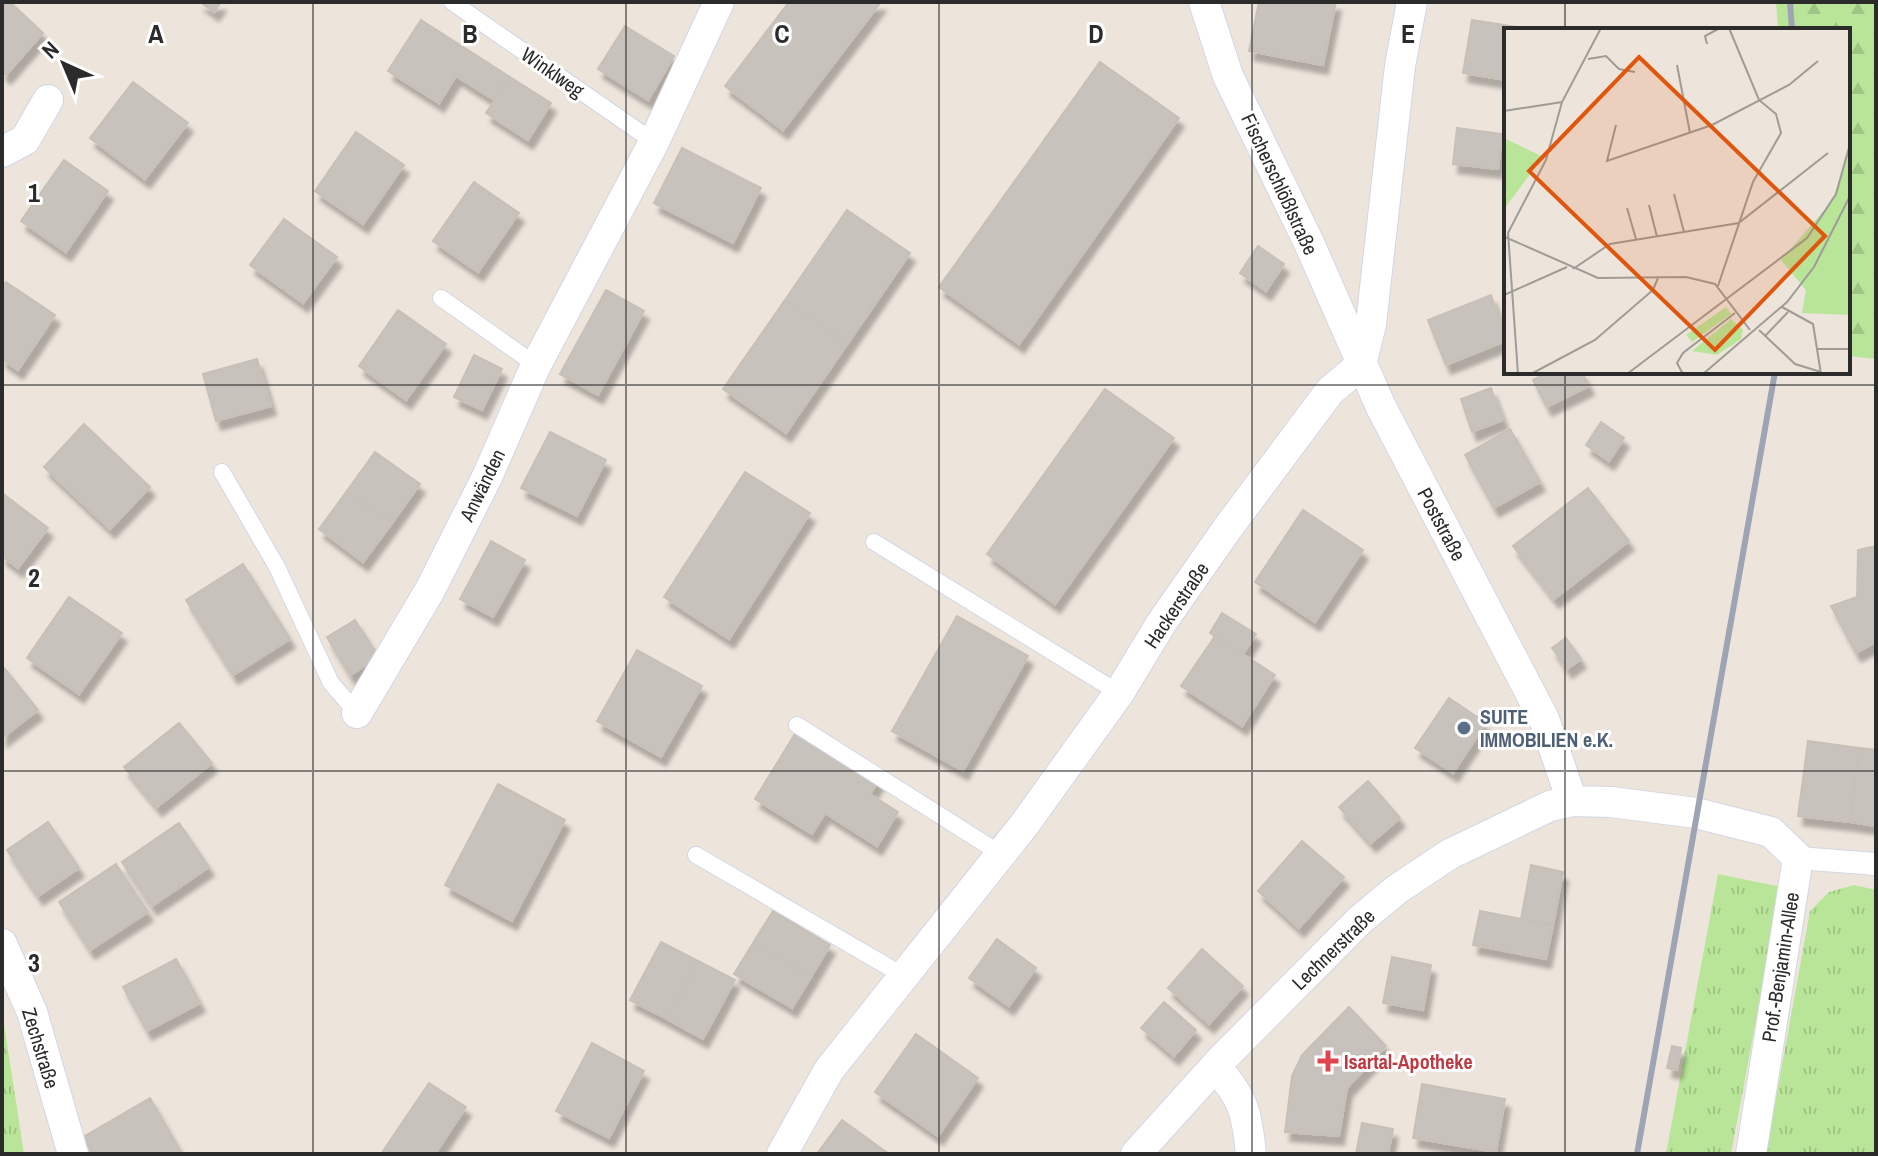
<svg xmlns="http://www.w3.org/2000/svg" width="1878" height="1156" font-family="'Archivo Narrow',sans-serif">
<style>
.grass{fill:url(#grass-tufts)}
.forest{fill:url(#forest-firs)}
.building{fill:#c8c2bc;stroke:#c8c0b6;stroke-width:2;filter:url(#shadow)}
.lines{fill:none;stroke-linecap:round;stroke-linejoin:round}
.service-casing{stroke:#d2d6e4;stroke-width:18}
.pedestrian-casing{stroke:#d2d6e4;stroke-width:24}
.minor-casing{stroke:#d2d6e4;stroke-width:32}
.service{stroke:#fff;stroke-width:16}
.pedestrian{stroke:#fff;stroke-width:22}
.minor{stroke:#fff;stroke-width:30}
.rail{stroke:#9fa4b5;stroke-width:6}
.grid{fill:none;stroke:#2b2b2b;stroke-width:2;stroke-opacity:0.55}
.service-dot{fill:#5c6f8a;stroke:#fff;stroke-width:3}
.health-dot{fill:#e0444e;stroke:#fff;stroke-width:3}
.labels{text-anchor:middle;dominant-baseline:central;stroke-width:6;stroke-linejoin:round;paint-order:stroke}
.street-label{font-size:20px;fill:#2b2b2b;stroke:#fff}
.service-label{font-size:20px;font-weight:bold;fill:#4e5e75;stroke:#fff;text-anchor:start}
.health-label{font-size:20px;font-weight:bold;fill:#be3a42;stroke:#fff;text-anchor:start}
.inset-road{fill:none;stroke:#9f9b95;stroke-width:2}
.view{fill:#df570e;fill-opacity:0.15;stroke:#df570e;stroke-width:4}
.inset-edge{fill:none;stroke:#2b2b2b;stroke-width:4}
.grid-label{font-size:26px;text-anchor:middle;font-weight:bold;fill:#2b2b2b;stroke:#fff;stroke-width:6;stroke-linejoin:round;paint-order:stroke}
</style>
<defs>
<pattern id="grass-tufts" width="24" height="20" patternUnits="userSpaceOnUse" patternTransform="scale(2)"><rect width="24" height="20" fill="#b8e598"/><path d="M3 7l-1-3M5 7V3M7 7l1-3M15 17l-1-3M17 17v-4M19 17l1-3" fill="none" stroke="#9ec583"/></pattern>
<pattern id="forest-firs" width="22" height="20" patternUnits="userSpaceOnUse" patternTransform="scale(2)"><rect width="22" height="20" fill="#b8e598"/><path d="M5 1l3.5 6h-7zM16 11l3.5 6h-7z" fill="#9ec583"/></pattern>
<filter id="shadow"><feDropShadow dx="5" dy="9" stdDeviation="2" flood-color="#0004"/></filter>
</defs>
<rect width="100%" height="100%" fill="#ede5dc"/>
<!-- grass -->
<path class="grass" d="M1718,874l63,13 -50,267h-65z
M1854,885l22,5v264h-110l44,-243 19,-19z
M2,1011l22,143h-22z"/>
<!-- forest -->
<path class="forest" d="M1776,2h100v357l-28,-3v-326h-70z"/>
<!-- building -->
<path class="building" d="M2,2h8l33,31 -37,42 -4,-3z
M200,2h21l-7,10z
M789,2h92l-98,128 -58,-44z
M1259,2h77l-13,63 -74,-14z
M421,20l89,57 -16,23 -38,-24 -17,27 -51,-32z
M1472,20l64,10h-30v50l-43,-7z
M625,26l49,30 -26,44 -50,-31z
M1100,62l79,56 -160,226 -80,-57z
M510,77l41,26 -23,37 -42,-27z
M133,82l55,41 -43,56 -55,-41z
M1457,128l45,6 -4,35 -45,-5z
M356,132l48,33 -41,59 -48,-33z
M682,148l79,40 -28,55 -79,-40z
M64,160l44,31 -42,61 -45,-31z
M474,182l45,31 -41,59 -45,-31z
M847,210l63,43 -62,90 -63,-43z
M284,219l53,38 -34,46 -53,-38z
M1258,246l26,18 -18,27 -26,-18z
M6,282l49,33 -37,55 -16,-11v-72z
M606,290l38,21 -46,84 -38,-21z
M1491,295l15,46 -60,24 -18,-45z
M785,300l63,43 -62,90 -63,-44z
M398,310l48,34 -40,56 -47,-34z
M474,355l28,14 -20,41 -28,-13z
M257,359l14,47 -55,15 -13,-47z
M1548,372h34l7,14 -42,21 -14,-27z
M1491,388l12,32 -31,12 -11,-33z
M1105,389l69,49 -119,166 -68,-50z
M1601,422l23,16 -15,23 -23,-16z
M84,424l66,63 -40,42 -66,-62z
M1510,429l30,53 -46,26 -29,-53z
M550,432l56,28 -29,56 -56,-28z
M375,452l45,32 -28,39 -45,-32z
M745,472l65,41 -81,126 -65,-42z
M1588,488l41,53 -75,58 -41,-53z
M347,491l45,32 -29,39 -44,-33z
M2,493l46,35 -30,40 -16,-12z
M1303,510l60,40 -48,72 -60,-40z
M491,541l34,19 -32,57 -33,-18z
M1876,546v96l-20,11 -25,-47 26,-9 1,-47z
M243,564l47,75 -57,36 -47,-75z
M69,597l53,36 -43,61 -52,-36z
M1222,613l34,21 -13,20 -33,-21z
M957,616l71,40 -65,115 -71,-40z
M355,620l24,37 -29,18 -23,-38z
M1215,636l60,39 -33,51 -61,-40z
M1566,638l15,21 -14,10 -15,-21z
M637,650l65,36 -41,71 -64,-36z
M2,665l36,45 -36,28z
M1449,698l37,25 -33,50 -38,-25z
M179,723l33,40 -55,44 -33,-40z
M798,729l81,51 -9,14 28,18 -21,34 -52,-33 -13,21 -57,-35z
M1808,741l52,7 -10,74 -52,-6z
M1860,748l16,2v76l-26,-4z
M1368,781l32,37 -29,25 -32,-36z
M498,784l67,36 -53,101 -67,-36z
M48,822l31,46 -41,28 -31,-46z
M179,823l30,44 -57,39 -30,-44z
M1302,841l42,36 -45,51 -41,-37z
M116,864l32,48 -58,38 -31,-48z
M1531,865l32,7 -10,53 -32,-6z
M773,911l57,34 -19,32 -58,-34z
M1480,911l73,14 -7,34 -73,-14z
M997,939l39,29 -27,38 -40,-28z
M661,942l37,19 -31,58 -37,-19z
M753,943l58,34 -19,31 -58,-34z
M1202,949l41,37 -34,38 -41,-36z
M1392,957l39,8 -8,45 -40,-7z
M176,959l24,44 -53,28 -24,-44z
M698,961l37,19 -32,59 -36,-20z
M1164,1002l32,28 -22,26 -33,-28z
M1349,1007l37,39 -39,42 -8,48 -54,-4 7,-56 10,-21z
M916,1034l62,44 -40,58 -63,-44z
M592,1043l52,28 -35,67 -53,-27z
M1672,1046l9,2 -4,22 -10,-2z
M429,1083l37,24 -31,47h-54z
M1422,1084l83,15 -9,53 -83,-14z
M150,1098l32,56h-89l-10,-17z
M842,1120l47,34h-72z
M1362,1123l31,6 -5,25h-32z"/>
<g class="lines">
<defs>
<path id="service" d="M452,2l202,140
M441,298l95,67
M222,472l55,95 54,116 26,30
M874,542l245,151
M797,725l204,129
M696,855l208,121"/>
<path id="pedestrian" d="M1798,858l78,6"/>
<path id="minor" d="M1204,2l24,74 81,167 72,164 163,312 28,82
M2,152l23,-12 23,-40
M1361,365l10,-41 29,-258 12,-64
M357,713l73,-123 57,-113 49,-112 118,-223 65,-140
M2,944l30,68 41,142
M1215,1067c29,30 32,47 36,87
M782,1154l47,-84 195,-245 95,-132 43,-71 65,-93 103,-138 31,-26
M1136,1154l84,-93 140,-141 36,-30 54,-36 100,-48 22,-5 39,1 85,11 75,19 27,26 -47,296"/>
</defs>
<!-- service casing -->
<use href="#service" class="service-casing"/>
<!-- pedestrian casing -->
<use href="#pedestrian" class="pedestrian-casing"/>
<!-- minor casing -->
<use href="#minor" class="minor-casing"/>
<!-- service -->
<use href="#service" class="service"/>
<!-- pedestrian -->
<use href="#pedestrian" class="pedestrian"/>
<!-- minor -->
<use href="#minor" class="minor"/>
<!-- rail -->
<path class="rail" d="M1790,2l2,28
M1637,1154l138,-782"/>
</g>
<!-- grid -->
<path class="grid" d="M313,2v1152M626,2v1152M939,2v1152M1252,2v1152M1565,2v28M1565,372v782M2,385h1874M2,771h1874"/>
<!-- markers -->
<circle class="service-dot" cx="1464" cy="728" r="8"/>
<path class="health-dot" d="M1324 1049h8v8h8v8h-8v8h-8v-8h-8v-8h8z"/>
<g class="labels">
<!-- street labels -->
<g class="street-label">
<text transform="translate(553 72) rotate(35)">Winklweg</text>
<text transform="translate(1280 184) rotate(65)">Fischerschlößlstraße</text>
<text transform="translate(482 485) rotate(-64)">Anwänden</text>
<text transform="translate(1442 524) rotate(62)">Poststraße</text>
<text transform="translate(1176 605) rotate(-56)">Hackerstraße</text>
<text transform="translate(1333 949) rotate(-44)">Lechnerstraße</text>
<text transform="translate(1780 967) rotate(-81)">Prof.-Benjamin-Allee</text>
<text transform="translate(41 1048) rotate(73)">Zechstraße</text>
</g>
<!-- service labels -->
<g class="service-label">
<text x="1480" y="716">SUITE<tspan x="1480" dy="23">IMMOBILIEN e.K.</tspan></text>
</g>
<!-- health labels -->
<g class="health-label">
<text x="1344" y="1061">Isartal-Apotheke</text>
</g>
</g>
<!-- overview -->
<g transform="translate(1504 28)">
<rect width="346" height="346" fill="#ede5dc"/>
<path d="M0,110l39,19 -39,52zM222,279l5,7 -39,28 -6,-7zM227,291l12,11 -2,9 -24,16 -25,-4z" fill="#b8e598"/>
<path d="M346,115v172l-48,-2 4,-23 -25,-30 52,-60z" fill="#b8e598"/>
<path class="inset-road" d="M203,16l-2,-8 15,-8M84,31l18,-3 13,13 16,3M173,37l13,68M0,83l58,-9M112,97l-9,36 105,-36 77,-40 29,-24M170,166l10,38M145,177l8,32M123,180l9,31M236,194l88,-69M1,209l93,41 88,-1 29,7 35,46M69,241l37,-25 129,-21M214,258l35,-104 28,-49 -5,-19 -17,-14 -30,-72M0,267l63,-28M278,279l31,17 8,50M255,302l36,34 26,8M261,308l23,-24M314,321h32M14,346l-10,-141 38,-73 16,-58 39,-74M27,346l64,-34 58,-50 5,-12M123,346l180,-136 29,-44 14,-50M179,346l-6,-11 6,-10 52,-40M199,346l84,-72 27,-35 36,-71"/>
<path class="view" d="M135,29l186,179 -110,114 -186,-179z"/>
<rect width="346" height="346" class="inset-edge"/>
</g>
<g class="grid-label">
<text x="156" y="43">A</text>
<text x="470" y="43">B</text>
<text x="782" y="43">C</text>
<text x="1096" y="43">D</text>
<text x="1408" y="43">E</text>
<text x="34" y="202">1</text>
<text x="34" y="587">2</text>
<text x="34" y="972">3</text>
</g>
<!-- border -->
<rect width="1878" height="1156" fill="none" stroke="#2b2b2b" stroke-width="8"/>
<!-- north arrow -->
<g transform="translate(64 64) rotate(316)" stroke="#ffffff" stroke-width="6" paint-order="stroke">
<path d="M0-6L14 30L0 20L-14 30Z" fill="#2b2b2b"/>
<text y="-12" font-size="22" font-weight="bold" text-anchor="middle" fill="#2b2b2b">N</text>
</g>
</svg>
